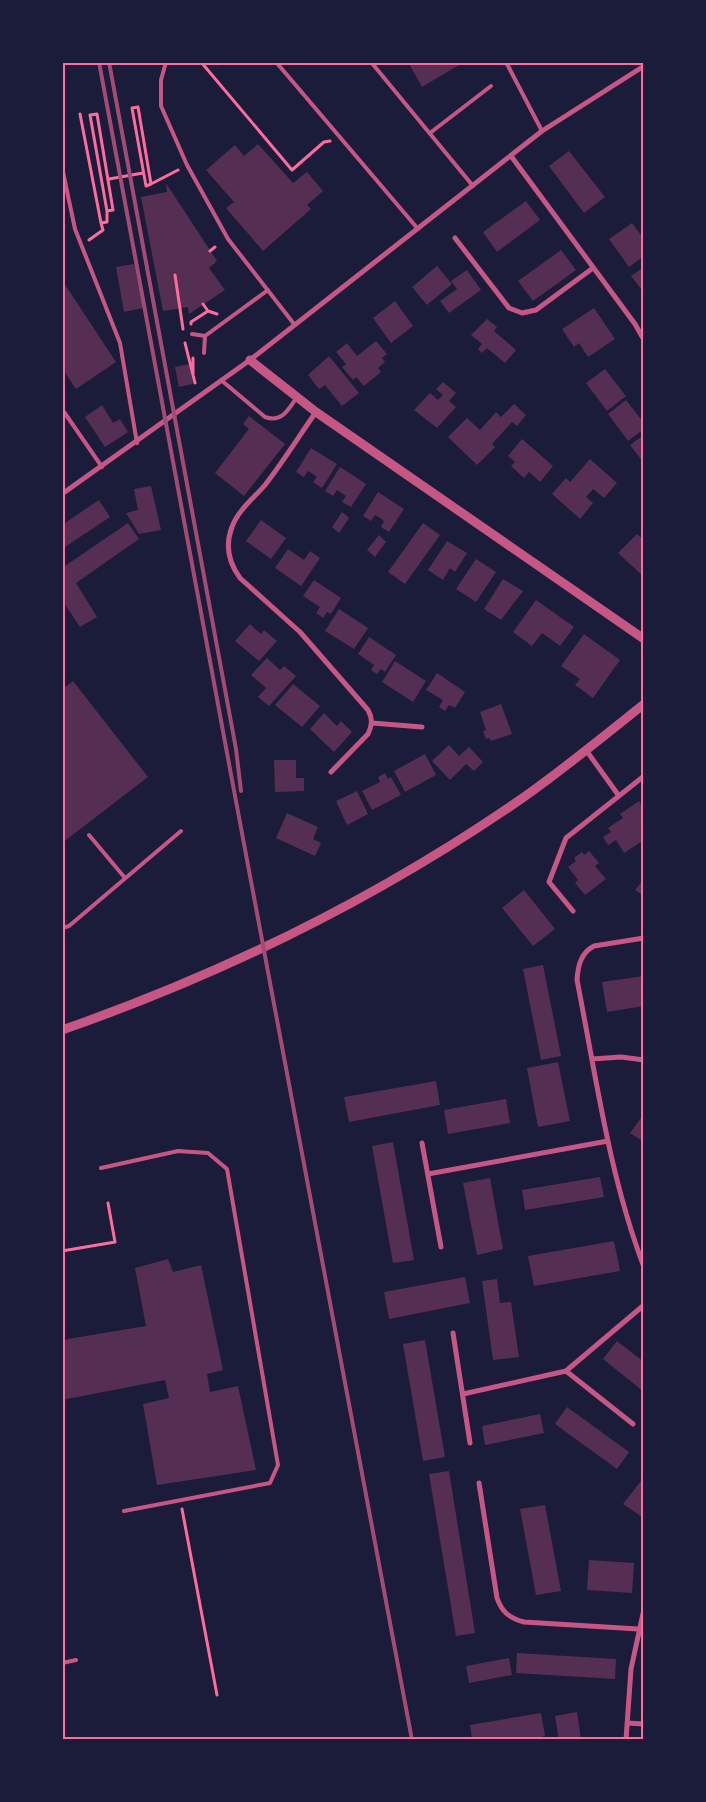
<svg xmlns="http://www.w3.org/2000/svg" width="706" height="1802" font-family="'Archivo Narrow',sans-serif">
<style>
.building{fill:#542f53}
.lines{fill:none;stroke-linecap:round;stroke-linejoin:round}
.path{stroke:#ff6b9d;stroke-width:3}
.service{stroke:#c65784;stroke-width:4}
.minor{stroke:#c65784;stroke-width:5}
.tertiary{stroke:#c65784;stroke-width:9}
.rail{stroke:#a44b75;stroke-width:4}
.neatline{fill:none;stroke:#ff6b9d;stroke-width:2}
</style>
<rect width="100%" height="100%" fill="#1b1b3a"/>
<!-- building -->
<path class="building" d="M408,62h56l-42,25z
M258,144l35,39 14,-11 16,19 -16,14 4,4 -48,42 -37,-43 8,-6 -28,-32 29,-25 9,11z
M569,151l36,46 -21,16 -35,-47z
M166,183l51,78 -8,7 16,22 -36,24 -1,-7 -25,4 -22,-114 26,-5z
M526,201l14,19 -43,32 -14,-20z
M632,223l12,16v17l-15,11 -20,-28z
M561,250l15,20 -43,31 -15,-20z
M134,264l9,44 -19,4 -8,-45z
M437,266l15,18 -25,21 -15,-18z
M644,267v26l-13,-17z
M467,270l14,20 -32,23 -9,-12 17,-12 -6,-8z
M62,280l54,82 -40,27 -14,-21z
M395,301l18,25 -22,17 -18,-25z
M594,308l21,31 -27,18 -9,-14 -5,4 -12,-18z
M487,319l10,8 -3,4 22,19 -11,13 -18,-15 -5,5 -4,-4 4,-5 -11,-9z
M376,341l11,13 -5,4 3,4 -7,6 3,4 -17,14 -8,-9 -3,3 -11,-13 4,-3 -10,-12 11,-9 10,13z
M329,356l30,37 -17,13 -17,-21 -6,4 -11,-14z
M190,364l3,20 -14,3 -4,-20z
M605,369l21,27 -19,15 -21,-28z
M443,382l13,11 -7,8 7,6 -19,21 -23,-18 16,-17 8,7 5,-5 -7,-6z
M626,400l18,23v6l-16,12 -20,-27z
M514,404l12,11 -9,11 -5,-4 -20,22 3,3 -18,18 -29,-28 19,-19 13,12 16,-18 5,5z
M102,405l11,18 7,-4 8,13 -23,15 -20,-30z
M249,416l36,28 -41,52 -29,-23 34,-44 -6,-5z
M644,435v28l-14,-18z
M522,439l31,27 -13,16 -11,-10 -5,6 -13,-12 4,-4 -7,-6z
M311,448l26,16 -15,24 -9,-6 4,-5 -4,-3 -5,-3 -4,6 -8,-5z
M590,459l27,24 -13,15 -11,-9 -7,8 7,6 -13,16 -28,-25 14,-16 4,4z
M340,467l26,17 -15,23 -9,-5 4,-6 -9,-6 -4,6 -8,-5z
M151,486l10,44 -22,4 -13,-21 12,-3 -4,-21z
M378,492l26,17 -15,23 -8,-5 3,-6 -4,-3 -5,-3 -4,6 -8,-5z
M99,500l11,17 -48,32v-24z
M342,512l7,6 -10,15 -7,-6z
M261,520l25,18 -15,21 -25,-18z
M128,523l11,16 -63,44 21,34 -17,10 -18,-27v-32z
M423,523l17,12 -35,49 -17,-12z
M637,534l7,6v37l-26,-24z
M379,535l7,7 -11,15 -8,-7z
M447,541l20,12 -12,19 -5,-4 -7,12 -15,-10z
M288,549l16,11 6,-9 10,7 -19,28 -26,-18z
M476,559l20,13 -20,30 -20,-13z
M503,579l20,12 -22,29 -17,-11z
M314,580l27,18 -10,16 -4,-2 -4,6 -7,-5 4,-6 -17,-11z
M536,600l38,27 -14,19 -18,-13 -10,13 -19,-14z
M339,609l29,19 -14,21 -29,-18z
M250,624l11,10 3,-4 13,11 -18,20 -24,-20z
M584,634l36,26 -27,38 -18,-13 5,-6 -19,-13z
M369,637l27,18 -11,17 -4,-3 -4,5 -6,-4 3,-5 -16,-11z
M267,658l13,12 4,-4 12,10 -27,30 -11,-9 8,-9 -15,-13z
M395,661l31,20 -13,21 -31,-20z
M437,673l28,19 -10,16 -6,-3 -4,6 -6,-4 4,-7 -17,-10z
M73,681l75,96 -86,66v-154z
M293,684l27,22 -18,21 -27,-22z
M501,704l11,30 -21,7 -2,-3 -3,1 -3,-8 3,-1 -6,-18z
M324,713l13,13 4,-5 11,11 -18,20 -24,-23z
M449,745l10,11 10,-9 14,15 -9,9 -8,-7 -16,16 -18,-19z
M425,754l11,21 -31,17 -11,-21z
M274,760h22v18h8v13l-29,1z
M385,773l3,6 3,-2 10,18 -29,15 -10,-19 18,-9 -2,-5z
M357,791l11,23 -21,11 -11,-24z
M639,801l3,5 2,-2v36l-20,13 -8,-13 -8,5 -5,-8 8,-5 -3,-4 15,-10 -3,-4z
M287,813l31,14 -5,12 8,4 -6,13 -39,-18z
M589,851l10,12 -4,3 11,13 -21,16 -10,-12 3,-3 -10,-13 8,-6 -2,-3 8,-6 2,3z
M644,879v17l-9,-6z
M524,890l31,39 -22,17 -31,-38z
M543,965l18,91 -20,4 -18,-91z
M644,976v30l-37,6 -5,-30z
M558,1062l12,59 -32,6 -11,-59z
M436,1081l4,24 -91,17 -5,-25z
M506,1099l4,24 -62,11 -4,-24z
M644,1114v28l-14,-9z
M393,1142l21,118 -21,3 -21,-117z
M600,1177l4,20 -79,13 -3,-20z
M490,1178l13,71 -26,6 -14,-72z
M614,1241l6,30 -86,15 -6,-30z
M168,1259l5,13 28,-7 22,105 -16,4 3,18 28,-6 18,84 -99,15 -14,-81 26,-6 -4,-18 -103,20v-60l84,-14 -11,-58z
M465,1277l5,26 -81,16 -5,-27z
M497,1279l3,24 11,-1 8,55 -26,3 -11,-79z
M425,1340l20,117 -22,4 -20,-117z
M617,1341l27,21v30l-41,-33z
M567,1407l62,45 -12,17 -62,-45z
M540,1414l4,19 -59,12 -3,-19z
M449,1471l26,162 -19,3 -27,-162z
M644,1477v38l-2,2 -19,-13z
M545,1505l16,86 -25,4 -16,-86z
M589,1560l45,3 -2,30 -45,-3z
M517,1653l99,6 -1,20 -99,-6z
M509,1658l3,17 -43,8 -3,-17z
M577,1712l4,28h-22l-4,-24z
M541,1713l4,23 -16,4h-57l-2,-15z"/>
<g class="lines">
<!-- path -->
<path class="path" d="M201,62l91,108 32,-28 6,-1
M138,107l13,77 -5,2 -14,-78z
M80,114l21,109 6,-1v-11
M97,114l16,96 -6,1 -17,-96z
M109,179l34,-6
M151,184l27,-14
M89,240l14,-10 -2,-7
M210,251l5,-4
M175,275l8,54
M203,304l5,7
M191,324v-2l17,-11 9,3
M185,343l10,40
M193,374v-16
M62,1251l53,-9 -7,-39
M182,1509l35,186"/>
<!-- service -->
<path class="service" d="M166,62l-5,18v26l26,59 41,74 66,85
M276,62l142,167
M371,62l102,124
M506,62l36,69
M430,133l61,-47
M63,172l12,57 45,114 17,100
M192,334l13,2 63,-46
M204,353l1,-17
M221,380l44,37c17,6 23,-7 32,-20
M62,409l40,58
M89,835l36,43
M62,928l7,-2 112,-95
M101,1168l77,-17 30,2 19,16 51,296 -8,18 -146,28
M62,1663l14,-3"/>
<!-- minor -->
<path class="minor" d="M511,156l124,168 9,16
M455,238l54,70 13,5 14,-3 57,-42
M316,412c-17,24 -33,50 -51,73 -11,13 -27,25 -33,42 -7,18 -3,36 8,51l60,54 68,78c5,9 4,15 0,24l-37,38
M62,494l188,-134 292,-229 102,-65
M372,723l50,4
M586,750l33,46
M573,911l-24,-29 17,-44 78,-62
M644,938l-50,8c-13,7 -16,19 -17,34 19,96 32,195 67,287
M592,1059l29,-2 23,3
M422,1143l19,104
M428,1174l180,-33
M453,1333l17,110
M566,1371l67,53
M463,1394l103,-23 78,-66
M479,1483l18,115c5,14 12,20 27,24l114,7
M627,1723l17,1
M626,1740l5,-71 13,-60"/>
<!-- tertiary -->
<path class="tertiary" d="M250,360l66,52 328,227
M62,1030c164,-57 319,-134 462,-233 41,-29 80,-61 120,-93"/>
<!-- rail -->
<path class="rail" d="M99,62c102,560 209,1118 313,1678
M109,62l127,687 5,42"/>
</g>
<!-- border -->
<rect width="706" height="1802" fill="none" stroke="#1b1b3a" stroke-width="128"/>
<rect x="64" y="64" width="578" height="1674" class="neatline"/>
</svg>
